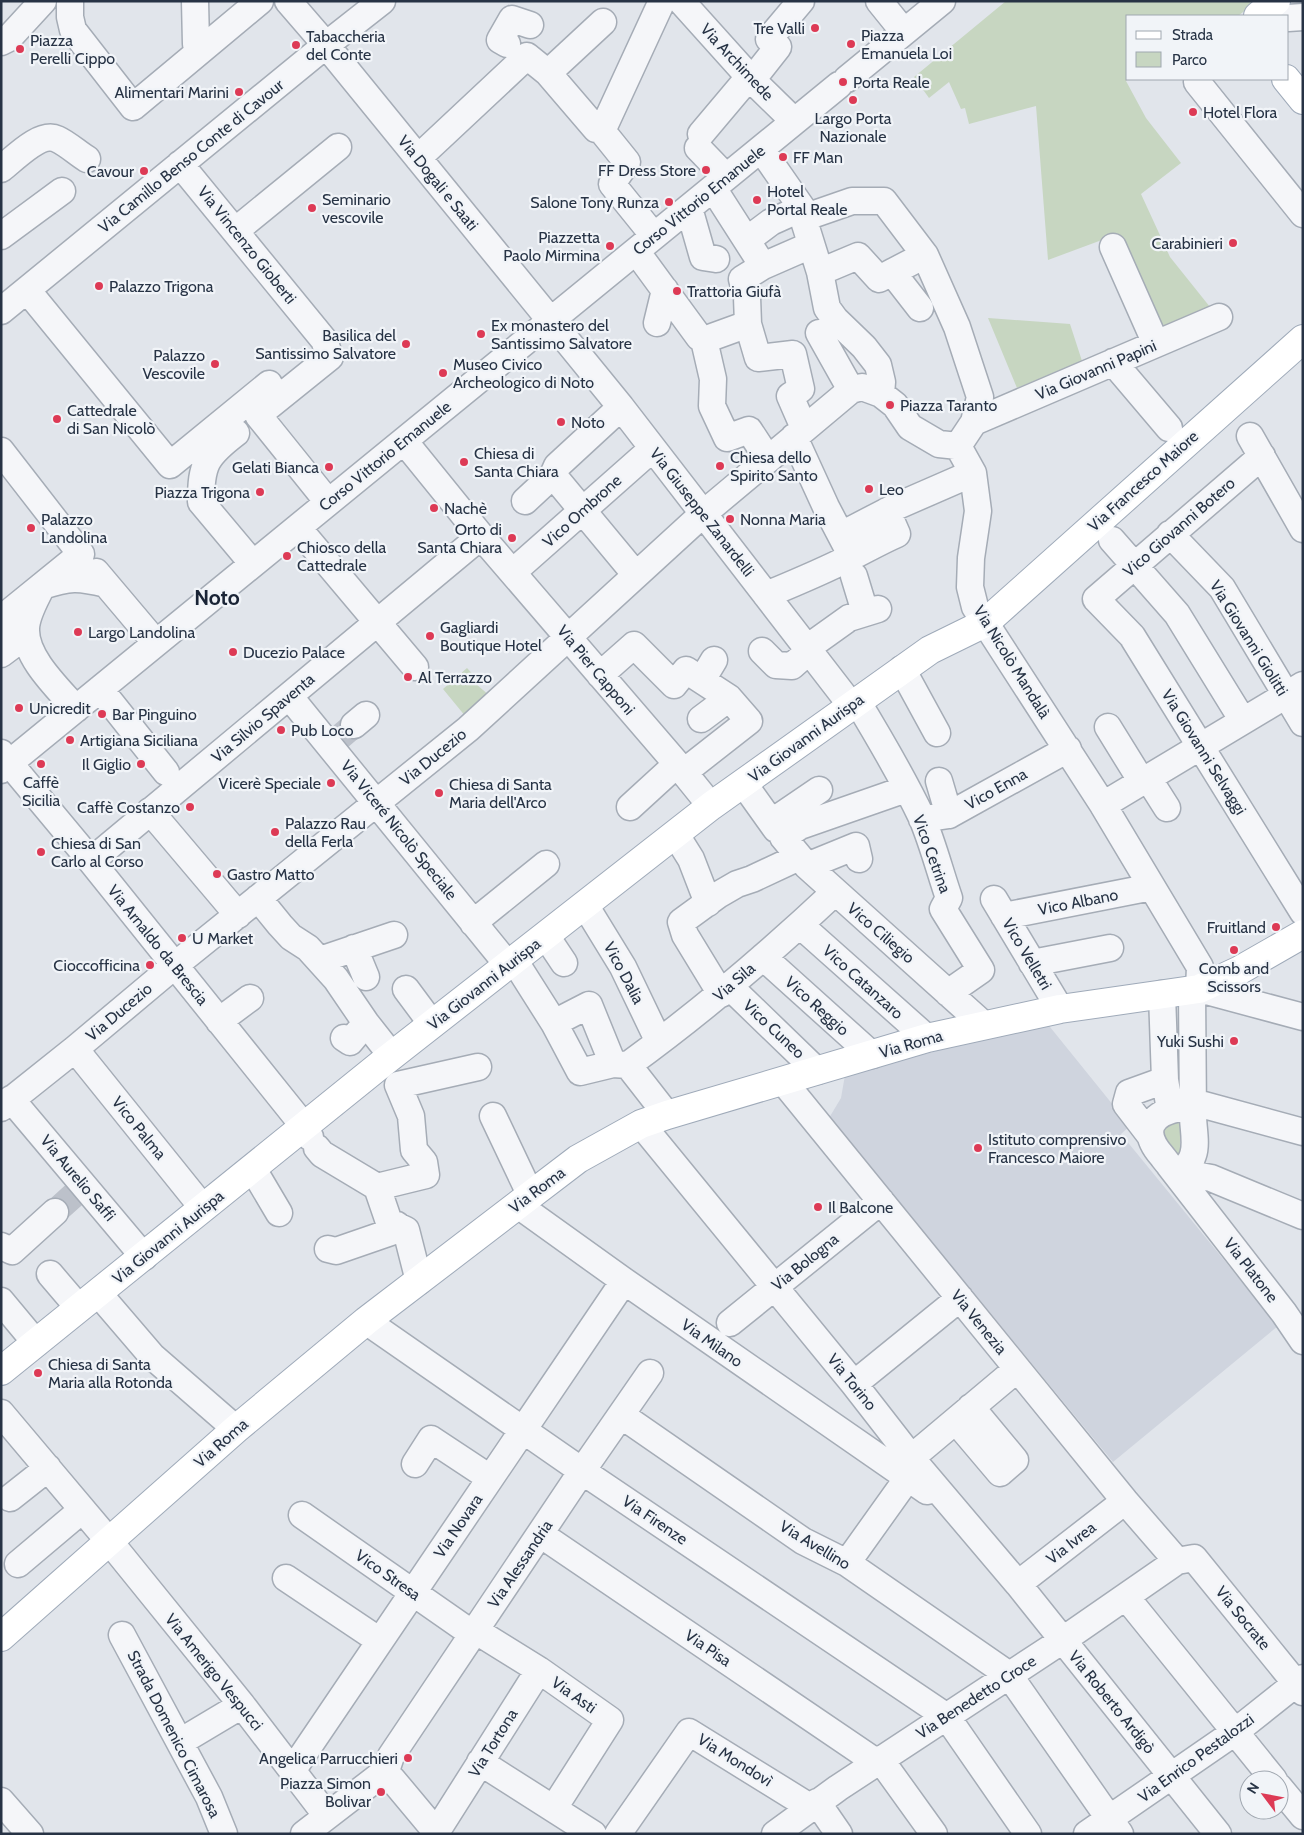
<svg xmlns="http://www.w3.org/2000/svg" width="1304" height="1835" font-family="Cabin,sans-serif">
<style>
.built{fill:#cfd4de}
.green{fill:#c7d6c1}
.lines{fill:none;stroke-linecap:round;stroke-linejoin:round}
.minor-tunnel{stroke:#bcc1ca;stroke-width:26;stroke-dasharray:26 13;stroke-linecap:butt}
.minor-casing{stroke:#a5acb6;stroke-width:29}
.major-casing{stroke:#9faab9;stroke-width:30}
.minor{stroke:#f5f6f9;stroke-width:26}
.major{stroke:#fff;stroke-width:28}
.poi-dot{fill:#dd3a55;stroke:#f1f4f8;stroke-width:2}
.labels{text-anchor:middle;dominant-baseline:central;stroke-width:4.5;stroke-linejoin:round;paint-order:stroke}
.poi-label{font-size:16px;fill:#273345;stroke:#f1f4f8;text-anchor:start}
.street-label{font-size:16px;fill:#273345;stroke:#f1f4f8}
.district-label{font-size:21px;font-weight:bold;fill:#1a2436;stroke:#f1f4f8}
</style>
<rect width="100%" height="100%" fill="#e1e5eb"/>
<!-- built -->
<path class="built" d="M1046,1022l84,104 -9,8 157,192 -165,136 -284,-344 12,-20 4,-23z"/>
<!-- green -->
<path class="green" d="M1006,1h251l-19,15h-110v63l-2,2 20,37 35,45 -40,31 29,63 40,50 -43,19 -9,-3 -40,-89 -70,26 -12,-154 -67,18 -4,-16 -4,1 -12,-27 -20,16 -15,-21z
M988,318l82,6 12,37 -65,27z
M467,668l12,13 -3,3 14,12 -24,21 -23,-28z
M1178,1121l2,3v28l-2,2 -4,-1 -12,-21 1,-2z"/>
<g class="lines">
<!-- minor-tunnel -->
<path class="minor-tunnel" d="M340,737l14,-12
M55,1212l22,-20"/>
<defs>
<path id="minor" d="M70,1v16l3,13 60,77 127,-106
M195,1l1,43
M288,1l38,44 295,362 230,298
M681,1l71,79 42,41
M879,1l25,31
M1288,18l15,-1
M1,42l8,-4 34,-37
M507,44l-7,-4 12,-21 18,6
M548,73l55,-51
M847,79l95,-78
M752,80l26,-33 -9,-8 32,-38
M1197,82l106,132
M701,134l48,-57
M698,148l28,29
M761,149l41,59 3,16 15,48 7,36 8,11 29,28 14,18 4,17 -1,12
M418,158l109,-102 21,17 48,56
M180,164l144,176 6,17 -72,58 70,87
M1,169c13,-10 39,-38 56,-30 11,5 20,14 30,20
M713,188l50,78 -21,13 5,18 1,27 10,34 35,-4 8,35 -11,7 14,32
M689,208l14,49 13,2
M803,218l49,-17h32l41,54 32,72 23,70 -6,25 -16,24 15,27 5,38 -7,47 -1,29 5,20 128,198 97,162 -1,22 104,28
M235,231l103,-84
M1,236l61,-45
M654,236l-42,-52 15,-22 -25,-31 60,-130
M747,240l24,-18 31,-14
M1113,247l43,97
M636,251l63,86 5,3 9,39 -1,27 15,32 22,-8 19,29
M763,266l48,-21
M820,272l38,-16 21,23 46,-24
M892,272l28,36
M27,290l143,175 99,-81
M1,311l325,-266 56,-44
M657,323l8,-33
M819,333l32,57
M704,340l44,-16
M1113,362l56,66
M974,422l245,-105
M236,433c-30,23 -35,31 -35,69l52,62
M1250,436l53,93
M794,437l32,70 23,44
M404,441l77,95 196,228 34,42
M1,451l80,103 -80,65
M1262,456l-166,143 36,37 171,276
M553,475l83,100
M525,501l28,-26 4,-9 64,-59
M298,528l117,139
M1170,534l52,54 81,135
M841,535l54,-28 78,-34
M1112,540l65,74 66,107
M96,572l60,71
M513,572l139,-123
M854,576l11,36
M766,595c29,-12 58,-24 85,-38 16,-8 30,-16 46,-23l-10,-23
M807,648l42,-30 29,-9
M762,651l14,14 16,1 17,-15
M1,654l12,-9 -9,-28
M902,669l35,64
M600,675l34,-30 40,40 12,-15 43,28 20,23 -65,51
M702,680l12,-20
M100,689l66,83
M289,696l219,269
M857,701c23,38 46,77 65,117 11,26 18,54 27,80l-6,11 38,61 -33,23
M76,709c-18,-21 -51,-51 -50,-80 0,-14 10,-30 16,-43 28,-9 36,-9 64,-2
M701,719l28,-21
M354,725l12,-10
M1108,727l34,55
M1,753l90,108 208,259 11,17
M1,770l838,-685
M1148,778l19,30
M939,781l10,34
M906,789l-106,37 -17,11 24,29 177,159
M751,794l25,35
M1103,805l200,-120
M630,807l47,-43
M150,811l88,104
M922,819l27,-4 119,-66
M772,822l47,-32
M676,835l15,24 17,44
M91,861l390,-325
M807,866l49,-20 3,13
M258,898l22,27 11,12 17,11 28,31 30,44 26,33
M994,899l66,110
M585,905l38,62 36,75
M1004,916l148,-29
M473,923l73,-59
M800,925l127,113
M546,936l18,27
M354,948l12,29
M763,957l109,98
M320,960l74,-25
M514,960l40,63 26,49 33,-8
M1032,963l78,-15
M730,987l87,84
M406,989l26,35
M1192,990l1,126
M721,994l-36,-59 -4,-13 37,-27 19,-11 15,-5 47,-22
M1162,994l3,86 5,30
M219,1021l31,-23
M554,1023l35,-18 24,59 15,1 39,50
M344,1038l6,4 16,-19
M75,1049l128,159
M628,1065c73,-53 141,-111 207,-173
M783,1081l342,420 52,60
M11,1099l133,158
M1,1108l74,-59 99,-83 294,-237 236,-216 147,-123 11,-3 19,7 14,11 15,22 29,17 19,2
M1180,1108l7,2 6,6c0,11 4,28 0,39 -2,7 -8,15 -16,14 -7,-1 -11,-8 -15,-13 -21,-24 -13,-42 18,-48z
M1180,1108l13,-6 110,30
M493,1116l38,80
M641,1124l213,260 63,81 101,119 200,250
M1149,1134l-23,-30 3,-11 36,-13
M317,1148l5,6 55,33 12,35 17,8 13,51
M1169,1165l115,148 19,28
M253,1169l26,44
M1195,1175l16,3 92,38
M377,1187l49,-12 -2,-13 -10,-12 -3,-34 -13,-31 80,-18
M518,1205l106,76 303,210
M1,1246l11,5 43,-39
M328,1249l8,2 55,-19 6,-7
M50,1274l29,34
M98,1293l54,63 84,73
M1,1301l35,42
M366,1321l216,150 365,246 81,117
M730,1323l151,-122
M854,1384l106,-86
M1,1413l113,134 128,158 85,111
M621,1415l182,126 44,22 162,112 111,159
M956,1421l44,52 15,-13 -44,-53
M911,1458l106,-89
M415,1464l16,-25 59,39
M10,1498l38,-30
M302,1515l162,113 17,6 58,36 71,50 -56,88
M540,1534l336,228
M847,1563l70,-98
M18,1564l64,-54
M286,1578l94,63
M1018,1584l107,-83
M1126,1597l148,183
M122,1635l87,162 15,37
M180,1742l62,-37
M880,1759l54,75
M480,1762l113,72
M292,1771l332,-490
M385,1774l6,-18 191,-285 68,-98
M1279,1787l24,29
M1,1801l29,33
M817,1802l22,32
M437,1831l102,-161
M304,1834l74,-57 7,-3 7,5 46,55
M618,1834l71,-102 121,75
M775,1834l63,-46 225,-148 114,-79 17,-3 109,134
M1087,1834l148,-102 68,-54"/>
<path id="major" d="M1258,16l18,-15
M1286,79l17,21
M1,1371l384,-310 326,-255 219,-156 55,-27 318,-284
M1,1637l235,-208 130,-108 212,-162 63,-35 26,-9 260,-77 133,-29 139,-20 41,-19 63,-36"/>
</defs>
<!-- minor casing -->
<use href="#minor" class="minor-casing"/>
<!-- major casing -->
<use href="#major" class="major-casing"/>
<!-- minor -->
<use href="#minor" class="minor"/>
<!-- major -->
<use href="#major" class="major"/>
</g>
<!-- markers -->
<g class="poi-dot">
<circle cx="815" cy="28" r="5"/>
<circle cx="851" cy="44" r="5"/>
<circle cx="296" cy="45" r="5"/>
<circle cx="20" cy="49" r="5"/>
<circle cx="843" cy="82" r="5"/>
<circle cx="239" cy="92" r="5"/>
<circle cx="853" cy="100" r="5"/>
<circle cx="1193" cy="112" r="5"/>
<circle cx="783" cy="157" r="5"/>
<circle cx="706" cy="170" r="5"/>
<circle cx="144" cy="171" r="5"/>
<circle cx="757" cy="200" r="5"/>
<circle cx="669" cy="202" r="5"/>
<circle cx="312" cy="208" r="5"/>
<circle cx="1233" cy="243" r="5"/>
<circle cx="610" cy="246" r="5"/>
<circle cx="99" cy="286" r="5"/>
<circle cx="677" cy="291" r="5"/>
<circle cx="481" cy="334" r="5"/>
<circle cx="406" cy="344" r="5"/>
<circle cx="215" cy="364" r="5"/>
<circle cx="443" cy="373" r="5"/>
<circle cx="890" cy="405" r="5"/>
<circle cx="57" cy="419" r="5"/>
<circle cx="561" cy="422" r="5"/>
<circle cx="464" cy="462" r="5"/>
<circle cx="720" cy="466" r="5"/>
<circle cx="329" cy="467" r="5"/>
<circle cx="869" cy="489" r="5"/>
<circle cx="260" cy="492" r="5"/>
<circle cx="434" cy="508" r="5"/>
<circle cx="730" cy="519" r="5"/>
<circle cx="31" cy="528" r="5"/>
<circle cx="512" cy="538" r="5"/>
<circle cx="287" cy="556" r="5"/>
<circle cx="78" cy="632" r="5"/>
<circle cx="430" cy="636" r="5"/>
<circle cx="233" cy="652" r="5"/>
<circle cx="408" cy="677" r="5"/>
<circle cx="19" cy="708" r="5"/>
<circle cx="102" cy="714" r="5"/>
<circle cx="281" cy="730" r="5"/>
<circle cx="70" cy="740" r="5"/>
<circle cx="41" cy="764" r="5"/>
<circle cx="141" cy="764" r="5"/>
<circle cx="331" cy="783" r="5"/>
<circle cx="439" cy="793" r="5"/>
<circle cx="190" cy="807" r="5"/>
<circle cx="275" cy="832" r="5"/>
<circle cx="41" cy="852" r="5"/>
<circle cx="217" cy="874" r="5"/>
<circle cx="1276" cy="927" r="5"/>
<circle cx="182" cy="938" r="5"/>
<circle cx="1234" cy="950" r="5"/>
<circle cx="150" cy="965" r="5"/>
<circle cx="1234" cy="1041" r="5"/>
<circle cx="978" cy="1148" r="5"/>
<circle cx="818" cy="1207" r="5"/>
<circle cx="38" cy="1373" r="5"/>
<circle cx="408" cy="1758" r="5"/>
<circle cx="381" cy="1792" r="5"/>
</g>
<g class="labels">
<!-- poi labels -->
<g class="poi-label">
<text x="805" y="28" text-anchor="end">Tre Valli</text>
<text x="861" y="35">Piazza<tspan x="861" dy="18">Emanuela Loi</tspan></text>
<text x="306" y="36">Tabaccheria<tspan x="306" dy="18">del Conte</tspan></text>
<text x="30" y="40">Piazza<tspan x="30" dy="18">Perelli Cippo</tspan></text>
<text x="853" y="82">Porta Reale</text>
<text x="229" y="92" text-anchor="end">Alimentari Marini</text>
<text x="1203" y="112">Hotel Flora</text>
<text x="853" y="118" text-anchor="middle">Largo Porta<tspan x="853" dy="18">Nazionale</tspan></text>
<text x="793" y="157">FF Man</text>
<text x="696" y="170" text-anchor="end">FF Dress Store</text>
<text x="134" y="171" text-anchor="end">Cavour</text>
<text x="767" y="191">Hotel<tspan x="767" dy="18">Portal Reale</tspan></text>
<text x="322" y="199">Seminario<tspan x="322" dy="18">vescovile</tspan></text>
<text x="659" y="202" text-anchor="end">Salone Tony Runza</text>
<text x="600" y="237" text-anchor="end">Piazzetta<tspan x="600" dy="18">Paolo Mirmina</tspan></text>
<text x="1223" y="243" text-anchor="end">Carabinieri</text>
<text x="109" y="286">Palazzo Trigona</text>
<text x="687" y="291">Trattoria Giufà</text>
<text x="491" y="325">Ex monastero del<tspan x="491" dy="18">Santissimo Salvatore</tspan></text>
<text x="396" y="335" text-anchor="end">Basilica del<tspan x="396" dy="18">Santissimo Salvatore</tspan></text>
<text x="205" y="355" text-anchor="end">Palazzo<tspan x="205" dy="18">Vescovile</tspan></text>
<text x="453" y="364">Museo Civico<tspan x="453" dy="18">Archeologico di Noto</tspan></text>
<text x="900" y="405">Piazza Taranto</text>
<text x="67" y="410">Cattedrale<tspan x="67" dy="18">di San Nicolò</tspan></text>
<text x="571" y="422">Noto</text>
<text x="474" y="453">Chiesa di<tspan x="474" dy="18">Santa Chiara</tspan></text>
<text x="730" y="457">Chiesa dello<tspan x="730" dy="18">Spirito Santo</tspan></text>
<text x="319" y="467" text-anchor="end">Gelati Bianca</text>
<text x="879" y="489">Leo</text>
<text x="250" y="492" text-anchor="end">Piazza Trigona</text>
<text x="444" y="508">Nachè</text>
<text x="41" y="519">Palazzo<tspan x="41" dy="18">Landolina</tspan></text>
<text x="740" y="519">Nonna Maria</text>
<text x="502" y="529" text-anchor="end">Orto di<tspan x="502" dy="18">Santa Chiara</tspan></text>
<text x="297" y="547">Chiosco della<tspan x="297" dy="18">Cattedrale</tspan></text>
<text x="440" y="627">Gagliardi<tspan x="440" dy="18">Boutique Hotel</tspan></text>
<text x="88" y="632">Largo Landolina</text>
<text x="243" y="652">Ducezio Palace</text>
<text x="418" y="677">Al Terrazzo</text>
<text x="29" y="708">Unicredit</text>
<text x="112" y="714">Bar Pinguino</text>
<text x="291" y="730">Pub Loco</text>
<text x="80" y="740">Artigiana Siciliana</text>
<text x="131" y="764" text-anchor="end">Il Giglio</text>
<text x="41" y="782" text-anchor="middle">Caffè<tspan x="41" dy="18">Sicilia</tspan></text>
<text x="321" y="783" text-anchor="end">Vicerè Speciale</text>
<text x="449" y="784">Chiesa di Santa<tspan x="449" dy="18">Maria dell'Arco</tspan></text>
<text x="180" y="807" text-anchor="end">Caffè Costanzo</text>
<text x="285" y="823">Palazzo Rau<tspan x="285" dy="18">della Ferla</tspan></text>
<text x="51" y="843">Chiesa di San<tspan x="51" dy="18">Carlo al Corso</tspan></text>
<text x="227" y="874">Gastro Matto</text>
<text x="1266" y="927" text-anchor="end">Fruitland</text>
<text x="192" y="938">U Market</text>
<text x="140" y="965" text-anchor="end">Cioccofficina</text>
<text x="1234" y="968" text-anchor="middle">Comb and<tspan x="1234" dy="18">Scissors</tspan></text>
<text x="1224" y="1041" text-anchor="end">Yuki Sushi</text>
<text x="988" y="1139">Istituto comprensivo<tspan x="988" dy="18">Francesco Maiore</tspan></text>
<text x="828" y="1207">Il Balcone</text>
<text x="48" y="1364">Chiesa di Santa<tspan x="48" dy="18">Maria alla Rotonda</tspan></text>
<text x="398" y="1758" text-anchor="end">Angelica Parrucchieri</text>
<text x="371" y="1783" text-anchor="end">Piazza Simon<tspan x="371" dy="18">Bolivar</tspan></text>
</g>
<!-- street labels -->
<g class="street-label">
<text transform="translate(737 62) rotate(47)">Via Archimede</text>
<text transform="translate(191 156) rotate(-39)">Via Camillo Benso Conte di Cavour</text>
<text transform="translate(438 183) rotate(51)">Via Dogali e Saati</text>
<text transform="translate(699 200) rotate(-39)">Corso Vittorio Emanuele</text>
<text transform="translate(247 245) rotate(51)">Via Vincenzo Gioberti</text>
<text transform="translate(1096 370) rotate(-23)">Via Giovanni Papini</text>
<text transform="translate(385 456) rotate(-39)">Corso Vittorio Emanuele</text>
<text transform="translate(1143 481) rotate(-42)">Via Francesco Maiore</text>
<text transform="translate(582 511) rotate(-42)">Vico Ombrone</text>
<text transform="translate(702 512) rotate(52)">Via Giuseppe Zanardelli</text>
<text transform="translate(1179 527) rotate(-41)">Vico Giovanni Botero</text>
<text transform="translate(1249 638) rotate(58)">Via Giovanni Giolitti</text>
<text transform="translate(1012 662) rotate(58)">Via Nicolò Mandalà</text>
<text transform="translate(596 670) rotate(50)">Via Pier Capponi</text>
<text transform="translate(263 718) rotate(-40)">Via Silvio Spaventa</text>
<text transform="translate(806 738) rotate(-36)">Via Giovanni Aurispa</text>
<text transform="translate(1204 752) rotate(58)">Via Giovanni Selvaggi</text>
<text transform="translate(433 757) rotate(-39)">Via Ducezio</text>
<text transform="translate(996 789) rotate(-29)">Vico Enna</text>
<text transform="translate(399 830) rotate(51)">Via Viceré Nicolò Speciale</text>
<text transform="translate(932 854) rotate(70)">Vico Cetrina</text>
<text transform="translate(1078 902) rotate(-11)">Vico Albano</text>
<text transform="translate(881 933) rotate(41)">Vico Ciliegio</text>
<text transform="translate(158 945) rotate(51)">Via Arnaldo da Brescia</text>
<text transform="translate(1027 954) rotate(59)">Vico Velletri</text>
<text transform="translate(624 973) rotate(62)">Vico Dalia</text>
<text transform="translate(734 982) rotate(-41)">Via Sila</text>
<text transform="translate(863 982) rotate(42)">Vico Catanzaro</text>
<text transform="translate(484 984) rotate(-38)">Via Giovanni Aurispa</text>
<text transform="translate(817 1006) rotate(42)">Vico Reggio</text>
<text transform="translate(119 1012) rotate(-40)">Via Ducezio</text>
<text transform="translate(774 1029) rotate(43)">Vico Cuneo</text>
<text transform="translate(911 1044) rotate(-16)">Via Roma</text>
<text transform="translate(139 1128) rotate(51)">Vico Palma</text>
<text transform="translate(78 1178) rotate(50)">Via Aurelio Saffi</text>
<text transform="translate(537 1190) rotate(-37)">Via Roma</text>
<text transform="translate(168 1237) rotate(-39)">Via Giovanni Aurispa</text>
<text transform="translate(805 1262) rotate(-39)">Via Bologna</text>
<text transform="translate(1251 1270) rotate(52)">Via Platone</text>
<text transform="translate(979 1322) rotate(51)">Via Venezia</text>
<text transform="translate(712 1343) rotate(35)">Via Milano</text>
<text transform="translate(852 1382) rotate(51)">Via Torino</text>
<text transform="translate(221 1443) rotate(-41)">Via Roma</text>
<text transform="translate(655 1520) rotate(34)">Via Firenze</text>
<text transform="translate(458 1526) rotate(-56)">Via Novara</text>
<text transform="translate(1071 1543) rotate(-38)">Via Ivrea</text>
<text transform="translate(815 1545) rotate(31)">Via Avellino</text>
<text transform="translate(520 1564) rotate(-56)">Via Alessandria</text>
<text transform="translate(388 1575) rotate(35)">Vico Stresa</text>
<text transform="translate(1243 1618) rotate(51)">Via Socrate</text>
<text transform="translate(708 1648) rotate(34)">Via Pisa</text>
<text transform="translate(214 1672) rotate(51)">Via Amerigo Vespucci</text>
<text transform="translate(574 1695) rotate(35)">Via Asti</text>
<text transform="translate(976 1697) rotate(-33)">Via Benedetto Croce</text>
<text transform="translate(1112 1702) rotate(51)">Via Roberto Ardigò</text>
<text transform="translate(174 1734) rotate(63)">Strada Domenico Cimarosa</text>
<text transform="translate(493 1743) rotate(-58)">Via Tortona</text>
<text transform="translate(1196 1758) rotate(-36)">Via Enrico Pestalozzi</text>
<text transform="translate(735 1760) rotate(32)">Via Mondovì</text>
</g>
<!-- district labels -->
<g class="district-label">
<text x="217" y="597">Noto</text>
</g>
</g>
<!-- border -->
<rect width="1304" height="1835" fill="none" stroke="#273345" stroke-width="5"/>
<!-- legend -->
<rect x="1126" y="15" width="162" height="65" fill="#f1f4f8" stroke="#a0a7b0"/>
<rect x="1136" y="31" width="25" height="8" fill="#ffffff" stroke="#a0a7b0"/>
<text x="1172" y="40" font-size="15" fill="#273345">Strada</text>
<rect x="1136" y="52" width="25" height="15" fill="#c7d6c1" stroke="#a0a7b0"/>
<text x="1172" y="65" font-size="15" fill="#273345">Parco</text>
<!-- north arrow -->
<g transform="translate(1264 1795) rotate(302)"><circle r="24" fill="#f1f4f8" stroke="#a0a7b0"/>
<path d="M0-4L9 19L0 12L-9 19Z" fill="#dd3a55"/>
<text y="-8" font-size="14" font-weight="bold" text-anchor="middle" fill="#273345">N</text>
</g>
</svg>
